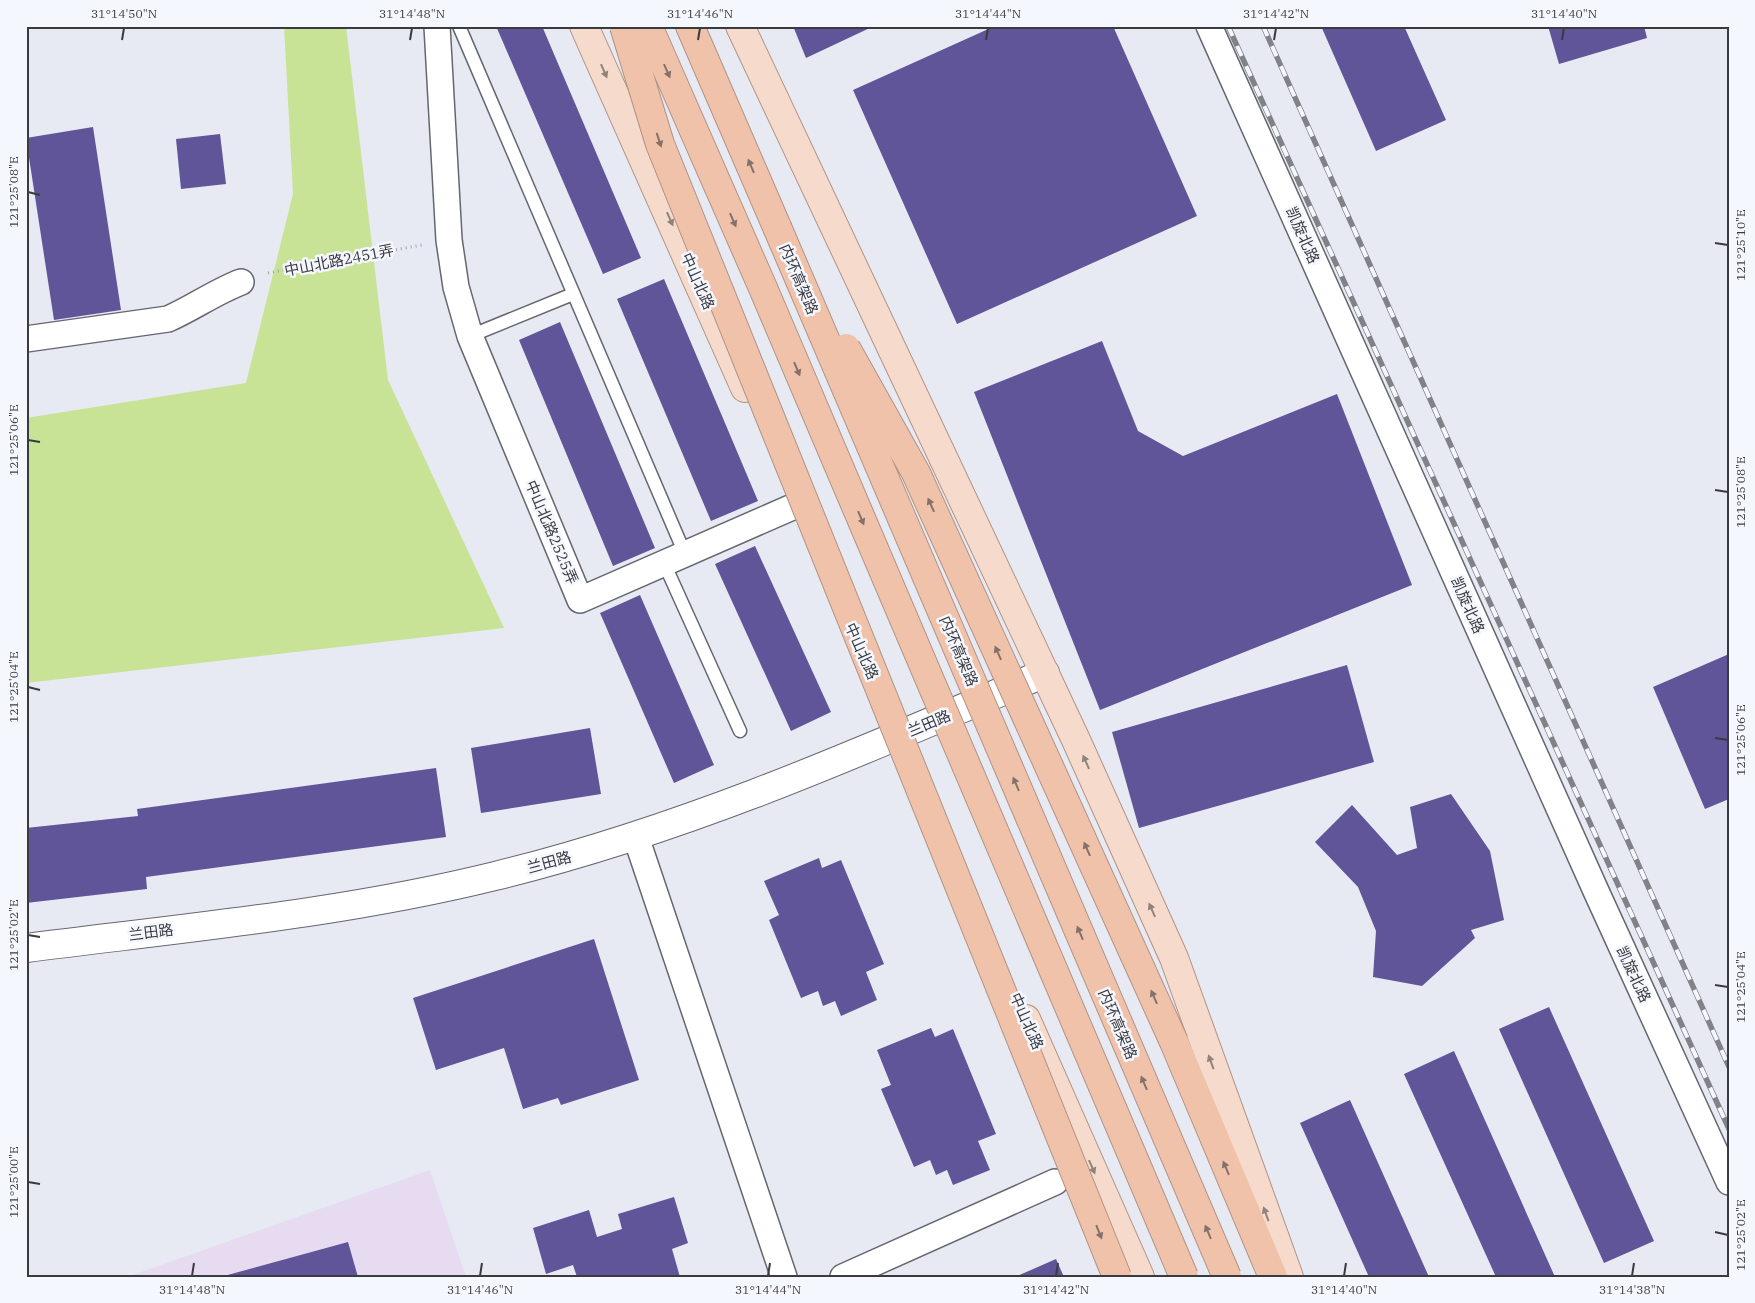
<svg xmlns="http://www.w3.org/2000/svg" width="1755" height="1303" font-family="'IBM Plex Serif','Noto Sans SC',serif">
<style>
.education{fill:#e6dbf0}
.green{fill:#c8e296}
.building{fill:#605599}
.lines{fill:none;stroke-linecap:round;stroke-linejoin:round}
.lane-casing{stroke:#65676f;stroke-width:15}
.street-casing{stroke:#65676f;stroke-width:28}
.secondary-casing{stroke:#65676f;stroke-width:30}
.primary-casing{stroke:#b09385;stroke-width:30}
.highway-casing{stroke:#b09385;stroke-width:30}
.path{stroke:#a2a4ab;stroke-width:3;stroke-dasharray:1 4;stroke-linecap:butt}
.lane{stroke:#fff;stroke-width:12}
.street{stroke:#fff;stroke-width:25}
.secondary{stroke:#fff;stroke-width:28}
.primary{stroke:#f6dacc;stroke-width:28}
.highway{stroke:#f0c2aa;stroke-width:28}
.rail-casing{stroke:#808288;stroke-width:5.5}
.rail{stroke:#f5f7ff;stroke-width:4;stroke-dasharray:11;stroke-linecap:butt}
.highway-bridge-casing{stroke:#b09385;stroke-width:30;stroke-linecap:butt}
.highway-bridge{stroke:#f0c2aa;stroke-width:28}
.oneway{fill:#8f837e}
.oneway2{fill:#83716a}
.ticks{fill:none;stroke:#3a3b3f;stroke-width:2}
.labels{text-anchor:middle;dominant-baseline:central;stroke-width:5;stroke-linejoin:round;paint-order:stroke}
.street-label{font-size:15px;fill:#3a3b3f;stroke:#f5f7ff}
.neatline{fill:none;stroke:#3a3b3f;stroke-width:2}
.ticks-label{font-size:12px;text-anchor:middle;fill:#3a3b3f}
</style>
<rect width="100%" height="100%" fill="#e7eaf3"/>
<!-- education -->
<path class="education" d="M430,1170l36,107h-339z"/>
<!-- green -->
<path class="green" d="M284,26h62l42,354 116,248 -478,55v-265l220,-35 47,-189z"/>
<!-- building -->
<path class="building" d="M496,26h46l99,232 -38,16z
M793,26h81l-68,32z
M995,26h118l84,190 -240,108 -104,-234z
M1321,26h83l42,94 -70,31z
M1548,26h96l3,12 -88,26z
M93,127l28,183 -67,10 -28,-182z
M220,134l6,50 -45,5 -5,-50z
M664,279l94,222 -47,20 -94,-222z
M560,322l95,226 -42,18 -94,-226z
M1102,341l36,90 45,25 154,-62 75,191 -312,125 -126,-318z
M755,546l76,166 -40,19 -76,-167z
M640,595l74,170 -40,18 -74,-170z
M1729,654v145l-24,10 -52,-122z
M1347,665l27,97 -235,66 -27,-96z
M590,728l11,66 -120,19 -10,-65z
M436,768l10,69 -300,40 1,12 -121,14v-75l112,-12 -1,-7z
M1451,794l39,57 14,69 -33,10 4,8 -53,48 -49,-9 3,-46 -18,-44 -43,-45 37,-37 45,50 20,-7 -7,-41z
M819,858l3,10 19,-8 43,104 -18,8 11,28 -36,16 -6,-15 -12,5 -5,-15 -17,7 -32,-78 10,-5 -15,-34z
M594,939l45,141 -78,25 -3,-7 -35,11 -19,-61 -68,22 -23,-72z
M1549,1007l105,234 -50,22 -105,-234z
M931,1028l4,9 18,-8 43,105 -18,7 12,29 -37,15 -6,-15 -11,5 -6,-15 -16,7 -33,-78 10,-4 -14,-35z
M1454,1051l101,226h-59l-92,-203z
M1350,1100l79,177h-60l-69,-154z
M674,1197l14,46 -16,6 8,28h-103l-4,-12 -27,9 -13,-46 56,-18 8,27 25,-8 -4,-15z
M348,1242l10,35h-133l-1,-1z
M1056,1259l8,18h-49z"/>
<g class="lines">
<defs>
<path id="lane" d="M459,26l226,528
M470,336l103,-42
M664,563l76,168"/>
<path id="street" d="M437,26l12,214 7,47 14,49 110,264 217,-95
M1209,26l387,865 133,291
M26,339l142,-20c25,-11 47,-27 73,-37
M636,837l148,440
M843,1277l212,-95"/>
<path id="secondary" d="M26,948c157,-20 315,-34 469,-72 190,-46 370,-126 550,-203"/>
<path id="primary" d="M584,26l161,362
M740,26l336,714 98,218 115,319
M1026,1019l114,258"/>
<path id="highway" d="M690,26l87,201
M1174,1042l99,235"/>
</defs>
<!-- lane casing -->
<use href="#lane" class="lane-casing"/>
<!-- street casing -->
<use href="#street" class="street-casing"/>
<!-- secondary casing -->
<use href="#secondary" class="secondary-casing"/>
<!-- primary casing -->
<use href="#primary" class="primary-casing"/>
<!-- highway casing -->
<use href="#highway" class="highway-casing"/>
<!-- path -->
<path class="path" d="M268,273l154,-28"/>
<!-- lane -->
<use href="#lane" class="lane"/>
<!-- street -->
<use href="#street" class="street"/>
<!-- secondary -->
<use href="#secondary" class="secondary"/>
<!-- primary -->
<use href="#primary" class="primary"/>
<!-- highway -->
<use href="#highway" class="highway"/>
<defs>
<path id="rail" d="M1228,26l501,1103
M1263,26l466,1041"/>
</defs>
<!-- rail casing -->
<use href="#rail" class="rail-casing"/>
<!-- rail -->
<use href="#rail" class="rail"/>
<defs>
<path id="highway-bridge" d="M624,26l36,118 457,1133
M648,26l115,262 421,989
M777,227l450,1050
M846,348l70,125 258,569"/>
</defs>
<!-- highway-bridge casing -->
<use href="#highway-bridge" class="highway-bridge-casing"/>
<!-- highway-bridge -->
<use href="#highway-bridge" class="highway-bridge"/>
</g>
<!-- one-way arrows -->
<defs><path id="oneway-solid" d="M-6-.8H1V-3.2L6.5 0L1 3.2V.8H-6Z" transform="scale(1.25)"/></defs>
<g class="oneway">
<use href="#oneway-solid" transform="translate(604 71) rotate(66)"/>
<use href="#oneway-solid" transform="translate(670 219) rotate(66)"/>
<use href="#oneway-solid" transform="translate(1086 762) rotate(-114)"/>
<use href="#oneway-solid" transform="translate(1152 910) rotate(-114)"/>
<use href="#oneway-solid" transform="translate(1211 1062) rotate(-110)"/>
<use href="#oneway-solid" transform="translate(1092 1167) rotate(66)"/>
<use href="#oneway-solid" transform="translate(1266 1214) rotate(-110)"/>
</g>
<g class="oneway2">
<use href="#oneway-solid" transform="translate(667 71) rotate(66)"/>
<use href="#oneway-solid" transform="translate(659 140) rotate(72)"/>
<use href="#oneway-solid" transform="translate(751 166) rotate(-113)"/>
<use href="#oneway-solid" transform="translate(733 220) rotate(66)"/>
<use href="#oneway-solid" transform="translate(797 369) rotate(67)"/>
<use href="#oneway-solid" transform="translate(931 505) rotate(-114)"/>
<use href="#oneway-solid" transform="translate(861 518) rotate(67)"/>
<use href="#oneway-solid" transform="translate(998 653) rotate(-114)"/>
<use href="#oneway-solid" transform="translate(1016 784) rotate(-113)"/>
<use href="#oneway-solid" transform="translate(1087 849) rotate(-114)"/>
<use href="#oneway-solid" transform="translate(1080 933) rotate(-113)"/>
<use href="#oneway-solid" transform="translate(1154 997) rotate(-114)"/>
<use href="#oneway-solid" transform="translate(1144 1083) rotate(-113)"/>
<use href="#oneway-solid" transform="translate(1226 1168) rotate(-113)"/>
<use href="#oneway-solid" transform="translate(1099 1232) rotate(68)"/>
<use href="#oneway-solid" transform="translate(1208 1232) rotate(-113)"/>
</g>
<!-- ticks -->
<path class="ticks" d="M122,40l2,-12M410,40l2,-12M698,40l2,-12M986,40l2,-12M1274,40l2,-12M1562,40l2,-12M28,192l12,3M1715,243l13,2M28,440l12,2M1715,490l13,2M28,687l12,3M1715,738l13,2M28,935l12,2M1715,985l13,2M28,1182l12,2M1715,1232l13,3M192,1276l2,-13M480,1276l2,-13M768,1276l2,-13M1056,1276l2,-13M1344,1276l2,-13M1632,1276l2,-13"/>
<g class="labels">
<!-- street labels -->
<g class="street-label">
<text transform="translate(1303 235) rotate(66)">凯旋北路</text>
<text transform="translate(339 260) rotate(-11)">中山北路2451弄</text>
<text transform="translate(799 279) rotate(67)">内环高架路</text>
<text transform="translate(698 281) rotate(66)">中山北路</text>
<text transform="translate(552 532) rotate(67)">中山北路2525弄</text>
<text transform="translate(1468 605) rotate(66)">凯旋北路</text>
<text transform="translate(862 651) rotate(66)">中山北路</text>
<text transform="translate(959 651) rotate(67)">内环高架路</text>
<text transform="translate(929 723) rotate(-23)">兰田路</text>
<text transform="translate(549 862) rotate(-15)">兰田路</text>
<text transform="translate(151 932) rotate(-7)">兰田路</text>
<text transform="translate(1634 974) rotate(65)">凯旋北路</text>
<text transform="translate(1027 1021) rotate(66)">中山北路</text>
<text transform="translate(1118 1024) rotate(67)">内环高架路</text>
</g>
</g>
<!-- border -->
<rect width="1755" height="1303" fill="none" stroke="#f5f7ff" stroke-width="55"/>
<rect x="28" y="28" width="1700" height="1248" class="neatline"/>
<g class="ticks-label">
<text x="124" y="18">31°14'50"N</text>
<text x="412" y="18">31°14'48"N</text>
<text x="700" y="18">31°14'46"N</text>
<text x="988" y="18">31°14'44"N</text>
<text x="1276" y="18">31°14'42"N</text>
<text x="1564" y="18">31°14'40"N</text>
<text transform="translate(14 192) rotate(-90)" y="4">121°25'08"E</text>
<text transform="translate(1741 245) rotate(-90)" y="4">121°25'10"E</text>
<text transform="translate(14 440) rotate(-90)" y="4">121°25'06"E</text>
<text transform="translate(1741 492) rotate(-90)" y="4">121°25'08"E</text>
<text transform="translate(14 687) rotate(-90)" y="4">121°25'04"E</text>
<text transform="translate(1741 740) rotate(-90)" y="4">121°25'06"E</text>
<text transform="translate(14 935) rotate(-90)" y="4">121°25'02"E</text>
<text transform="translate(1741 987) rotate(-90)" y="4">121°25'04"E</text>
<text transform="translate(14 1182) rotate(-90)" y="4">121°25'00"E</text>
<text transform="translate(1741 1235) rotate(-90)" y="4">121°25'02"E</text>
<text x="192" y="1294">31°14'48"N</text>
<text x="480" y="1294">31°14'46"N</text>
<text x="768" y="1294">31°14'44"N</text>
<text x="1056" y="1294">31°14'42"N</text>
<text x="1344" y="1294">31°14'40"N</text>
<text x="1632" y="1294">31°14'38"N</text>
</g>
</svg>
